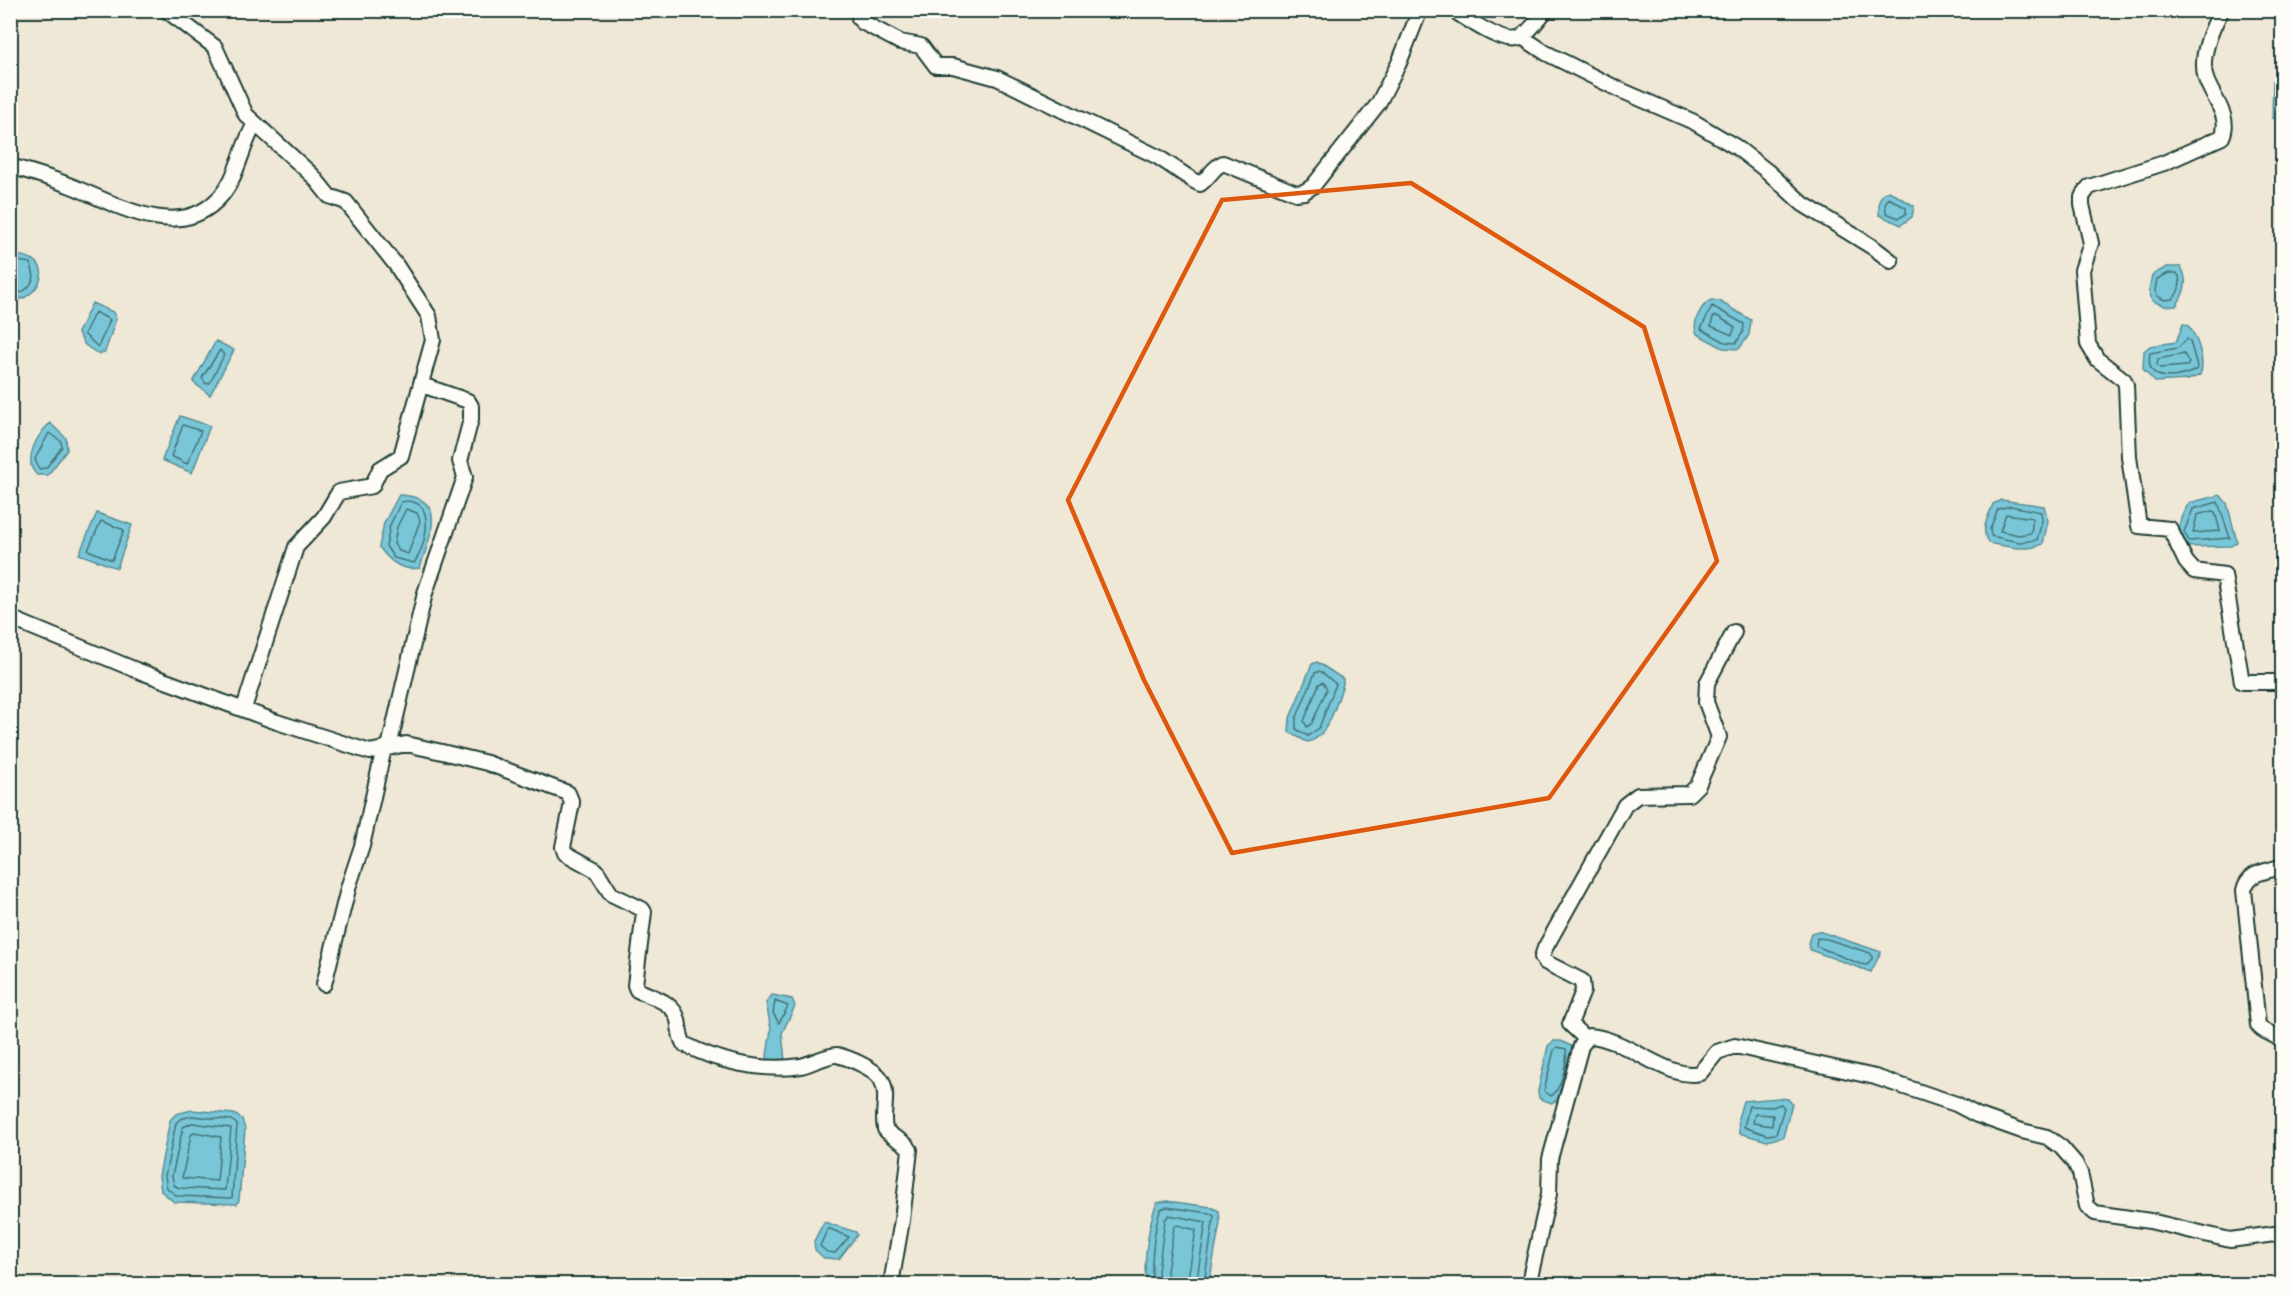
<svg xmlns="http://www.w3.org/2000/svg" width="2293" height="1295" font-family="Delius,sans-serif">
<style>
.water{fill:#7ac6d9;stroke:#568f97;stroke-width:1.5}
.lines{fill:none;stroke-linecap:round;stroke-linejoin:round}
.shore{stroke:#437476;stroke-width:1.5}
.minor-casing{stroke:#1f3d34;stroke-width:18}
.minor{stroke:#fdfcf7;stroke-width:14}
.marked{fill:none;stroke:#de580e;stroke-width:4.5;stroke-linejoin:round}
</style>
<rect width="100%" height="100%" fill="#f0e8d6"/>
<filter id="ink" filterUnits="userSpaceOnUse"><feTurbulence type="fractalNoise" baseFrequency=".0167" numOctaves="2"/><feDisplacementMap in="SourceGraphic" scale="12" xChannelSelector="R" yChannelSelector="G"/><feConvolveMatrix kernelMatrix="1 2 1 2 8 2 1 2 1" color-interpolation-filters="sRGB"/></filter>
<g filter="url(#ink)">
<!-- water -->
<path class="water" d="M2273,81h9v38l-10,-1z
M1889,191l25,15 -2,11 -11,8 -22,-10v-14l4,-8z
M10,255c55,0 26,49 1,45z
M2167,267h14c8,14 4,26 -5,39h-11l-13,-5 -3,-11 3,-15z
M1711,300l8,1 32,19 -2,15 -10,14 -16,-1 -26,-14c-6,-10 4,-29 14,-34z
M92,303l21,9 3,7 -11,33 -7,2 -13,-9 -7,-12z
M2183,324l5,1c9,12 18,36 12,50l-12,5 -33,2 -12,-13 1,-18 6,-5 26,-4z
M216,341l18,9 -24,45 -17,-13z
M180,416l30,10 -18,47 -30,-13z
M50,423l16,15 1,12 -19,25h-11c-15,-14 0,-40 13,-52z
M399,495c51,2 31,40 21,73 -19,3 -30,-6 -41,-21l5,-24z
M2220,495l7,8 10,39 -6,4 -46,1c-9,-18 -7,-27 4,-44z
M2001,500l43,6 4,15 -5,23c-18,8 -37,2 -55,-1 -8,-14 0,-25 5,-39z
M97,513l35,12 -15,43 -38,-14z
M1317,662l26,17v5c-6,18 -15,55 -36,58l-18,-10 1,-14 22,-54z
M1818,931l63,21 -10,20 -61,-22 -2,-6 3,-11z
M772,995l20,4 3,7 -13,27 3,28 -10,2 -7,-3 -1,-4 4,-27 -5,-26z
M1554,1041h7l12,6c0,15 -5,51 -22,56l-12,-5 -1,-7 10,-45z
M1780,1098l8,1 4,5 -9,33 -16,4 -28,-8 -1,-15 5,-17z
M192,1110l42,4 8,5 3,10 -6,71 -2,4 -63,-2 -13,-11 -2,-15 11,-56 6,-6z
M1167,1201l44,6 8,4 1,12 -11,61h-55l-8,-2c-3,-19 3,-62 11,-79z
M824,1222l32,10 1,3 -18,24 -15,-1 -9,-8 -1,-9z"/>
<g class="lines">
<!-- shore -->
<path class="shore" d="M1889,198l17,10v6l-7,4 -13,-5 -1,-10z
M10,260l21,3 3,14c-4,11 -11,18 -24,17
M2169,273h8c6,8 2,19 -4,26l-8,1 -8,-4 -2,-6 2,-11z
M1712,306l32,18 -1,8 -7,11 -11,-1 -24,-13z
M95,312l15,8 -12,27 -14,-13z
M1717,316l18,11 -3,8 -21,-9 2,-9z
M2187,339l3,2 7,25 -1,4c-19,9 -52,14 -46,-17l28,-5z
M220,350l4,5 -14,28 -4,1 -4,-6z
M2184,354l5,9 -2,3 -27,2 -3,-2 1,-7z
M183,425l18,6 -14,33 -16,-8z
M49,433l12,8 1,6 -16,21 -7,1 -4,-10z
M401,502c37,-7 26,43 13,61l-20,-5 -8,-12 4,-21z
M2218,502l12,36 -41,3 -5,-9 9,-23z
M2011,506l30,6 1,9 -5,19 -18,2 -28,-6 -1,-7 8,-20z
M406,509l11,4 3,8 -12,33 -9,-3 -5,-7 3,-17z
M2212,511l3,1 5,19 -27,2 4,-18z
M2006,514l27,4 -2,15 -12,2 -19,-4z
M101,521l23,9 -12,30 -24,-10z
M1320,671l16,13 -17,44 -11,8 -12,-7v-10l19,-46z
M1323,682l4,7 -15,34 -5,4 -3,-6 15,-37z
M1817,938l10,1 43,14 3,4 -6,8 -7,-1 -44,-18z
M775,1001l13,5 -9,17 -6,-10z
M1557,1047l9,2c2,11 -5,42 -15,47l-7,-5 10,-41z
M1781,1104l3,4 -8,26 -9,1 -23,-8 5,-21 23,1z
M1755,1114l18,1 -1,11 -19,-3z
M192,1116l39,4 6,4 -5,74 -55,-2 -10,-8 -2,-12 11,-53 4,-4z
M192,1123l39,5 -6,62 -46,-2 -5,-3 -2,-9 11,-49z
M194,1132l27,5 -4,44 -35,-3 9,-43z
M828,1228l21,9 -14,16 -8,-1 -7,-6z
M1153,1284c-3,-17 1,-59 8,-75l6,-2 42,6 5,3 -10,68
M1160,1284l-2,-13 7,-51 4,-5 37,7 -10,62
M1169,1284l-2,-13 7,-44 3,-2 19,5 -9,54"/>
<defs>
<path id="minor" d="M166,10l49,37 31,68 67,61 16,20 17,6 50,63 33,51 4,24 -32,116 -21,13 -8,17 -33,6 -15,25 -28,30 -52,161
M860,10l-1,8 3,4 38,20 21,4 15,20h17l44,12 161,79 36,24 6,3c9,-6 13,-17 23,-21l73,30 8,-1 9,-6 65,-82 21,-41 21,-53
M1453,10c14,9 52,36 67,28 10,-6 18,-19 26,-28
M2222,10c-11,19 -23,48 -16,69 6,18 26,38 16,58l-58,26 -75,24 -7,10v8l9,38 -9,27 6,74 9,15 27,21 2,5 3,72 10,69 31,3 16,33 8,9 30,4 18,107h40
M1522,37l24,16 72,36 76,33 42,25 31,24 36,33 71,44 17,13
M10,166c21,6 41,12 61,20 43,17 104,55 145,15 22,-20 24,-53 39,-77
M10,618l126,52 141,52 93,30 36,-8 36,8 45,11 81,30 4,10 -9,44 2,6 31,17 15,24 31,15 2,3 -9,73 2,5c15,7 37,12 41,30 2,9 1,16 6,24 34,18 79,28 117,22 9,-2 29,-12 36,-11 12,3 37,13 44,24 9,16 0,34 4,50 7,10 20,11 25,21l-8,70 -11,64
M389,747l36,-154 40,-116 -5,-16 11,-42v-13l-3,-5 -46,-16
M2282,866c-16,7 -33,4 -38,24l14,135c6,9 18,8 24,17
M324,984l25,-99 13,-39 22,-98
M1586,1039l-16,-15 13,-33 -1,-10 -37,-19 -3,-5 3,-9 80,-143 13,-10 51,-1 9,-9 21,-48 -13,-35 1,-19 27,-51
M1531,1273l18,-79 1,-35 31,-113 8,-10c38,2 79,45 111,37l17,-21 18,-6 140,31 81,27 21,11 45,16 25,6 14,10 14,16 5,10 7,33 8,7 55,8 80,19 52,-7"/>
</defs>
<!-- minor casing -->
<use href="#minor" class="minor-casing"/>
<!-- minor -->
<use href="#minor" class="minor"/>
</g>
</g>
<!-- marked area -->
<path class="marked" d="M1411,183l233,144 73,234 -168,237 -317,55 -88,-173 -76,-180 154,-300z"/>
<!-- margin -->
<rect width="2293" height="1295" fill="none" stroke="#fdfcf7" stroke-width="36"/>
<rect x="18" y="18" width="2257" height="1259" fill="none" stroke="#1f3d34" stroke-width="2" filter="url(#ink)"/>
</svg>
